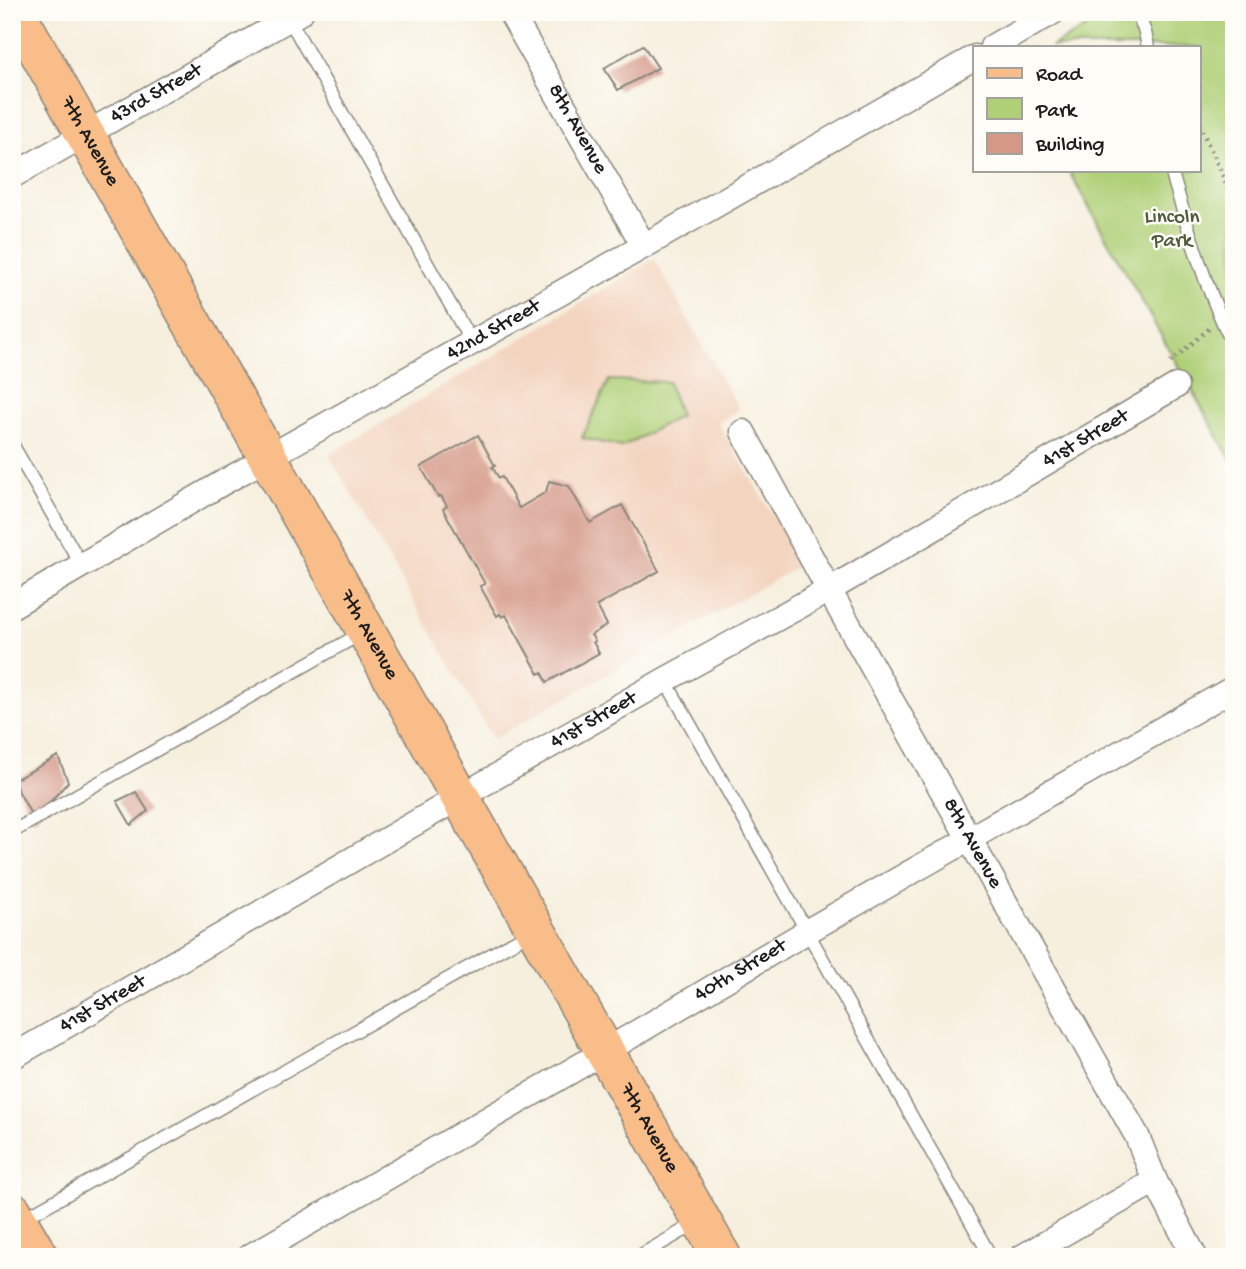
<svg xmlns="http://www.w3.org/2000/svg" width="1246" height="1269" font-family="'Gochi Hand',sans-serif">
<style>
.built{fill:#f3d4bf}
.green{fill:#b0d078;stroke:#66764a;stroke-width:2}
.building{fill:#d49887}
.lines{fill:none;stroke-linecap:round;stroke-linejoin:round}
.lane-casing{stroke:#89867d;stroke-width:15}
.street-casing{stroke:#89867d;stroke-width:27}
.primary-casing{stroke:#89867d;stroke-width:41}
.path{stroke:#89867d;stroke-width:4.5;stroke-dasharray:2 5;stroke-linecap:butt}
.lane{stroke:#fff;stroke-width:12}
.street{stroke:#fff;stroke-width:24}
.primary{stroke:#f8bd89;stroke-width:38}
.labels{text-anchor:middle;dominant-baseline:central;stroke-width:5;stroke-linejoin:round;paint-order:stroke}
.street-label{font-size:21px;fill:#1c1c1c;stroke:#fdfcf7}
.park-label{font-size:21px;fill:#505b3c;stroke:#fdfcf7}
</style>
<rect width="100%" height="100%" fill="#fdfcf7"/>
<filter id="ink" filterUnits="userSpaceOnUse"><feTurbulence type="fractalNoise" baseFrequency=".0143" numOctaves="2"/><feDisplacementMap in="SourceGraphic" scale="14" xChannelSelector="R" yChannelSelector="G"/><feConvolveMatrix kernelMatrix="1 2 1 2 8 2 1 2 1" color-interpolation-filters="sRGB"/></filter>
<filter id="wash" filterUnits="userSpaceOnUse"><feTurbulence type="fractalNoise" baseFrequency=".00686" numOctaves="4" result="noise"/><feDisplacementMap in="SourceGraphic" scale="28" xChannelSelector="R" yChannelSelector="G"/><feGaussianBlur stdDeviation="1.57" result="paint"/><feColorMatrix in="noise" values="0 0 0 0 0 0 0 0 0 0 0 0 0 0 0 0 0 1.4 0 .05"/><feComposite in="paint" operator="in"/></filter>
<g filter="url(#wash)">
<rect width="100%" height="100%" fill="#f6efde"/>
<!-- built -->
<path class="built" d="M654,259l85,150 -21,14 84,141 -309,175 -164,-284z"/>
<!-- green -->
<path class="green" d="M1115,12h119v453l-166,-295h131v-123h-148z
M609,380l59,2 12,34 -58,31 -40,-9z"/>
<g id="blocks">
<!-- building -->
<path class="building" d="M643,45l15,23 -40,22 -14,-22z
M478,435l17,31 -3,1 7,11 3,-1 17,31 27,-16 3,-11 20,5 21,37 32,-18 37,66 -62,35 10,19 -16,10 4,6 -2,1 6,11 -52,29 -5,-10 -3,2 -33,-59 -4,2 -2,-3 -3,2 -17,-30 5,-2 -42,-75 4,-3 -6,-10 -3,1 -17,-30z
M58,756l10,26 -34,38 -21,-39z
M136,792l12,19 -17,14 -14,-24z"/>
</g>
</g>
<g filter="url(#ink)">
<use href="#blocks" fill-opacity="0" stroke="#89867d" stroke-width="2"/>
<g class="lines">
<defs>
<path id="lane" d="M1137,12l8,20 3,15
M288,17l184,326
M1171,170c17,59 35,121 63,176
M12,444l70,122
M665,680l326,577
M12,832l350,-199
M21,1220l512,-289
M638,1257l60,-35"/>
<g id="street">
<path id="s1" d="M510,12l134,234"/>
<path d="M992,47l61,-35"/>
<path id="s2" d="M12,176l289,-164"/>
<path id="s3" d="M743,432l86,158 308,546 18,45 40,76"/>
<path id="s4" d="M12,606l212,-124 420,-236 331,-189"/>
<path id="s5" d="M12,1057l448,-260 205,-117 164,-90 347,-204"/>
<path id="s6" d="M249,1257l355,-205 202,-120 428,-244"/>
<path d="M1022,1257l133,-76"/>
</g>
<g id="primary">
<path id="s7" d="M16,12l444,785 262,460"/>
<path d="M12,1211l27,46"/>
</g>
</defs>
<!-- lane casing -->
<use href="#lane" class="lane-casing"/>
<!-- street casing -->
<use href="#street" class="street-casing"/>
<!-- primary casing -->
<use href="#primary" class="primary-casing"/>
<!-- path -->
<path class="path" d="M1199,124l23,50 12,34
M1170,362l39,-33"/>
<!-- lane -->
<use href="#lane" class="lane"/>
<!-- street -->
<use href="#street" class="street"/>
<!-- primary -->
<use href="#primary" class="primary"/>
</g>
</g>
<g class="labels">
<!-- street labels -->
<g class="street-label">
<text stroke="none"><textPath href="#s2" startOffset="166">43rd Street</textPath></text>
<text stroke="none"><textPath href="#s1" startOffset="135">8th Avenue</textPath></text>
<text stroke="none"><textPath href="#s7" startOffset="149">7th Avenue</textPath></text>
<text stroke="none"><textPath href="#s4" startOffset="555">42nd Street</textPath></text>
<text stroke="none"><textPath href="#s5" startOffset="1239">41st Street</textPath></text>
<text stroke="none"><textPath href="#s7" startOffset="716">7th Avenue</textPath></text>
<text stroke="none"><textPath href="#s5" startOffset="672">41st Street</textPath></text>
<text stroke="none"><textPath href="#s3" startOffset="471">8th Avenue</textPath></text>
<text stroke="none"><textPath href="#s6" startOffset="569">40th Street</textPath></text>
<text stroke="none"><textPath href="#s5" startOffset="105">41st Street</textPath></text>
<text stroke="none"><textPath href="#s7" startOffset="1283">7th Avenue</textPath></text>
</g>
<!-- park labels -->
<g class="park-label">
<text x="1172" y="218">Lincoln<tspan x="1172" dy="24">Park</tspan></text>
</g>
</g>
<!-- margin -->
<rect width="1246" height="1269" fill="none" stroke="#fdfcf7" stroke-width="42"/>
<!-- legend -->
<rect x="973" y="46" width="228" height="126" fill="#fdfcf7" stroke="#a3a29f" stroke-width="2"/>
<rect x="987" y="68" width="35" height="10" fill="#f8bd89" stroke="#a3a29f" stroke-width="2"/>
<text x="1036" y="80" font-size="21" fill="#1c1c1c">Road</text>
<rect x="987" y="98" width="35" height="21" fill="#b0d078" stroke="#a3a29f" stroke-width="2"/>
<text x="1036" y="116" font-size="21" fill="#1c1c1c">Park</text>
<rect x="987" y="133" width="35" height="21" fill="#d49887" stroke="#a3a29f" stroke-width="2"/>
<text x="1036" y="150" font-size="21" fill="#1c1c1c">Building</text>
</svg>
